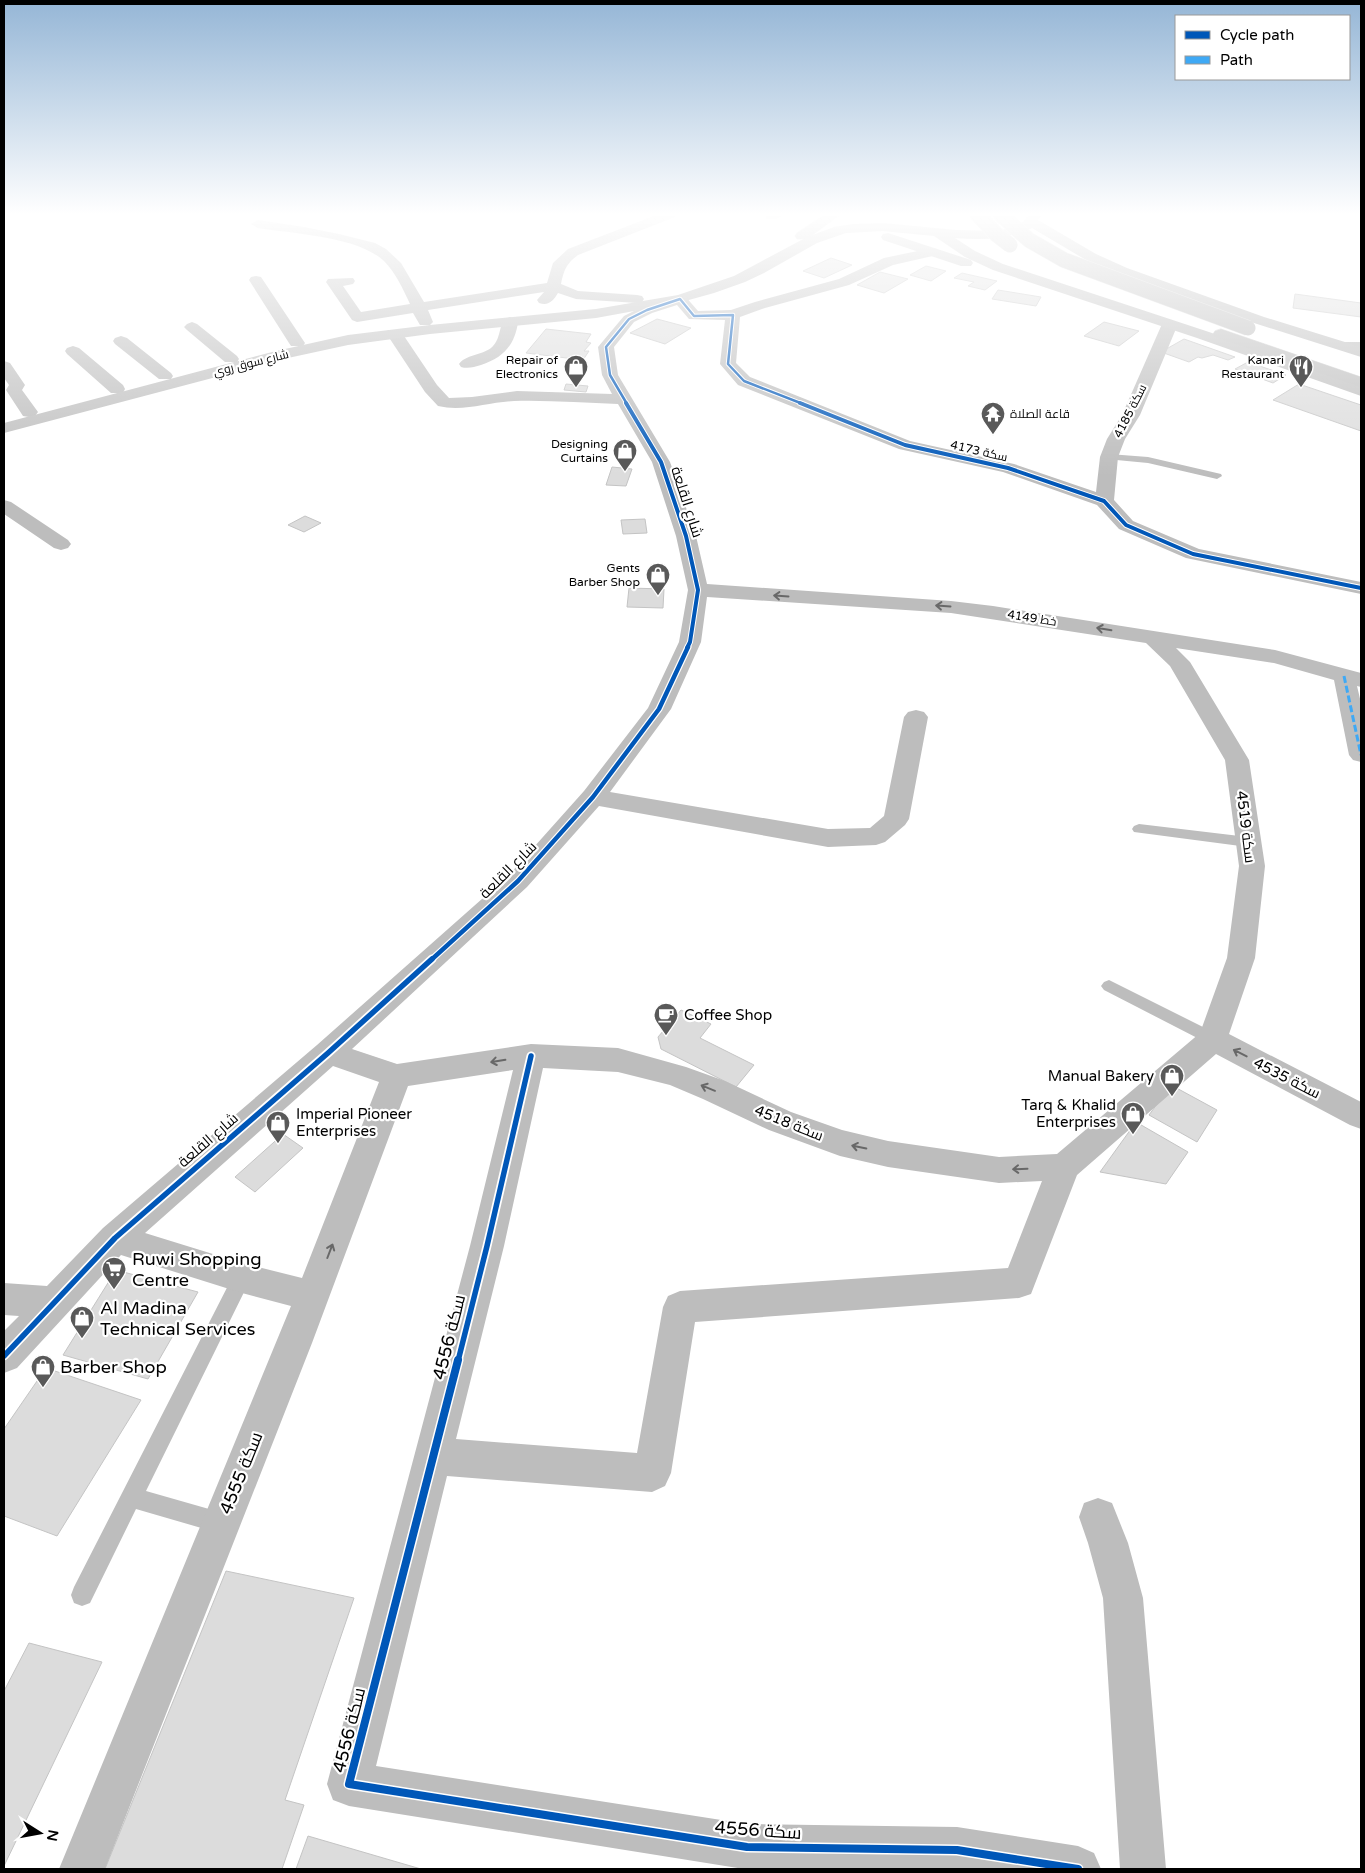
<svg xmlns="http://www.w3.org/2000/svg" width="1365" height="1873" font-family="'Varela Round',Cairo,sans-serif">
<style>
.building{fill:#dcdcdc;stroke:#c4c4c4}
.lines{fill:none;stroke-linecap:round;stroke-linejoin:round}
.primary-casing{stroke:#dbdbdb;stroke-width:1}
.lane{fill:#bdbdbd;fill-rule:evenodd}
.street{fill:#bdbdbd;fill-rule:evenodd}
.secondary{fill:#bfbfbf;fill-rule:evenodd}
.primary{fill:#bdbdbd;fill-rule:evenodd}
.primary-bridge-casing{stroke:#dbdbdb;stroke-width:16;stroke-linecap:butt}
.primary-bridge{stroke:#bdbdbd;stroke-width:15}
.quiet{stroke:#3fa9f5;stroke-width:3;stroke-dasharray:7 3;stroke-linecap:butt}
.cycleway-far4-casing{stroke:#fff;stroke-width:4.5}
.cycleway-far3-casing{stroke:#fff;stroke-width:6}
.cycleway-far2-casing{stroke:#fff;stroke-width:7}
.cycleway-far1-casing{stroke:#fff;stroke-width:9}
.cycleway-casing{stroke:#fff;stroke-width:11}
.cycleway-far4{stroke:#0057b8;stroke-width:2.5}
.cycleway-far3{stroke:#0057b8;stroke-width:4}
.cycleway-far2{stroke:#0057b8;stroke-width:4.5}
.cycleway-far1{stroke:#0057b8;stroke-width:5.5}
.cycleway{stroke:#0057b8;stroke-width:8}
.oneway{stroke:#686868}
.labels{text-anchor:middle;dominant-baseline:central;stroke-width:4.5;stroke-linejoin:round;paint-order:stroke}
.far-poi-label{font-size:12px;fill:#000;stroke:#fff;text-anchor:end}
.far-street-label{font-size:12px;fill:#000;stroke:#fff}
.street-label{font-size:15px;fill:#000;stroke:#fff}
.poi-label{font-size:15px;fill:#000;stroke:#fff;text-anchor:start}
.near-poi-label{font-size:18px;fill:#000;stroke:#fff;text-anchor:start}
.near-street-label{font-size:18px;fill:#000;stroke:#fff}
</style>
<rect width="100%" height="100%" fill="#fff"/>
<!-- building -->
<path class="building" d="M831,258l21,7 -28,13 -21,-7z
M926,266l20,5 -15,10 -21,-6z
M880,272l28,7 -24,14 -27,-8z
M962,273l35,8 -12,9 -17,-4 6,-4 -20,-4z
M998,290l43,7 -5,9 -44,-7z
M1295,294l66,9v14l-68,-9z
M657,319l34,9 -26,16 -35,-11z
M1104,322l35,9 -20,15 -35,-10z
M546,329l45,5 -5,8 5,1 -7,8h5l-6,9 -57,-7z
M1184,339l51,18 -7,3 -15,-5 -11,3 -4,-1 -9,5 -28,-10z
M1248,362l38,13 -13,8 -38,-14z
M566,384l22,2 -2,6 -22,-2z
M1299,384l62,21v26l-88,-31z
M612,467l20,2 -6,17 -20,-1z
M305,516l16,7 -17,9 -16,-7z
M645,519l2,14 -24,1 -2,-14z
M629,588l35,1 -1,19 -36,-1z
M681,1010l30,14 -11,14 54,27 -18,22 -75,-38 -3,-12z
M1171,1085l46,25 -20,32 -48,-27z
M1136,1122l52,30 -22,32 -66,-12z
M283,1134l20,14 -48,44 -20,-15z
M116,1270l82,22 -50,87 -85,-24z
M46,1368l95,32 -84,136 -53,-20v-87z
M226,1571l128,27 -69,202 19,5 -22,64h-177z
M29,1643l73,19 -98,204v-175z
M308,1836l113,33h-125z"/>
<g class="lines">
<defs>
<path id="primary" d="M826,214h15l-34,25h-10l-2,-3 2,-3z
M1221,329l140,48v10l-146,-50 -2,-3 2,-3z"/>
</defs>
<!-- primary casing -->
<use href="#primary" class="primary-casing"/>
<!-- lane -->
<path class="lane" d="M1339,342h22v6l-25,-1 -1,-2z
M1109,454l39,3 73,17 1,2 -5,3 -69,-16 -42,-4 -2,-2z
M1139,824l109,13 5,2 2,3 -2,3 -5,2 -114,-15 -2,-3 2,-3z
M1109,980l110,55 2,4 -2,4 -6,2 -6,-2 -103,-53 -3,-4 3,-4z
M242,1270l7,2 2,6 -105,213 84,24 3,8 -3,8 -8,3 -86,-25 -46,94 -8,3 -8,-3 -3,-8 3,-8 161,-315z"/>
<!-- street -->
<path class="street" d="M659,214h18l-2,3 -97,38c-12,9 -14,15 -17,29l17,7 59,4 5,1 2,3 -2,3 -5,1 -61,-4 -18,-6c-5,8 -9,13 -19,10l-2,-3 7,-8 -116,18 5,12 -3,3h-10l-7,-12 -56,9 -5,-2 -26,-38 2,-3 25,-1 2,3 -2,3 -10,2 18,26 49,-8c-7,-15 -14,-31 -26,-43 -27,-25 -90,-27 -126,-33l-7,-4 7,-4 46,7 35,7 36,9 11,6 15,14 23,39 123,-19 6,-20 15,-14z
M932,248l5,1 2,3 -2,3 -44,10 -44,20 -84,23 -25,9 -4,46 14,14 160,64 104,23 82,28 4,-35 7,-18 15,-24 40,-91 3,-3h10l3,3 -38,91 -15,24 -7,18 -4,43 19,21 66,28 162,33v12l-175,-36 -67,-29 -22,-24 -94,-33 -104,-23 -161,-64 -18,-21 5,-44 -36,-1 -12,-14 -25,8 -18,9 -20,25 4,28 52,87 26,74 11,48 244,17 42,5 282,44 86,23v14l-4,-1 4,17v59l-8,-2 -4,-5 -15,-75 -60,-17 -98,-15 14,14 59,98 16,106 -10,92 -26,76 132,68v27l-11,-4 -134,-71 -139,121 -46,119 -12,4 -324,24 -24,151 -6,13 -13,6 -205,-16 -71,290 371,58 210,3 121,19 16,7 7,16h-357l-395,-63 -16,-6 -6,-16 143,-538 43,-176 -105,16 -96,257 -207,526h-46l232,-563 -49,-13 -121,-38 -104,113 -13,5v-42l15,-15 -15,-1v-32l43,3 56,-58 214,-183 192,-170 75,-84 64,-83 31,-66 9,-52 -12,-54 -24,-74 -34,-58c-34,-1 -69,-4 -104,-3 -26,1 -50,11 -76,5l-13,-14 -39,-59 2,-3h12l37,55 12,13 23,-1 45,-6 95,3 -10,-19 -4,-28 26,-31 18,-9 38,-12 5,1 13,15 33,-1 24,-8 84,-23 45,-21zM707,597l244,16 195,30 24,23 55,94 14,106 -12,92 -27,75 -143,121 -58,3 -111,-16 -46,-11 -51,-18 -66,-31 -39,-14 -68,-19 -87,-4 -134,20 -45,-15 175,-162 72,-81 229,41 48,-2 9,-3 20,-17 4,-6 19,-102 -4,-5 -8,-2 -8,2 -4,5 -20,99 -14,12 -42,1 -218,-37 61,-83 30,-67zM333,1066l46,16 -77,196 -60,-15 -97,-30zM543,1068l75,4 52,13 33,14 66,31 71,26 48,11 111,16 43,-2 -34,87 -328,23 -12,5 -5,11 -26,146 -181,-14 48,-193z
M256,276l5,1 44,66 -2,3h-12l-2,-3 -40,-63 2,-3z
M510,317l5,2 3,3c-3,23 -15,36 -37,43 -7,2 -13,4 -20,2l-2,-3c6,-9 23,-9 32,-16 10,-8 7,-20 14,-29z
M192,322l5,2 40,32 2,3 -2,3h-12l-38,-32 -3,-3 3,-3z
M121,336l6,2 44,35 2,3 -2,3h-12l-44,-35 -2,-3 2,-3z
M73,346l6,2 44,37 2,4 -2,4h-12l-44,-39 -2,-3 2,-3z
M4,361l6,2 15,22 -3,5 16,22 -3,4 -6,1 -6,-1 -17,-26 3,-5 -5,-7z
M4,500l7,2 57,38 3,4 -3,4 -7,2 -7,-2 -50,-34z
M1098,1498l14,5 16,40 15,55 23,271h-46l-17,-271 -15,-55 -9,-26 5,-14z"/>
<!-- secondary -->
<path class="secondary" d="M767,214h16c-4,5 -10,6 -16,5l-2,-3z
M1029,214h13l-4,6 58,34 31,14 137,49 97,30v10l-107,-34 -137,-49 -31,-14 -54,-32c-25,12 -50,12 -77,10l20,13 28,13 206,68 152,53v11l-164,-58 -204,-68 -28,-13 -31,-21 -51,-5 -37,2 -29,10 -53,30 -19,9 -31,11 -36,10 -82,15 -166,16 -82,11 -60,13 -284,75v-10l272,-72 72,-16 82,-10 166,-16 82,-14 56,-19 73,-39 27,-10 19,-3 30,-1 73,7 41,1 13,-3 13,-6z
M888,233l83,27 2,3 -2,3h-10l-78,-26 -2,-3 2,-3z"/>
<!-- primary -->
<use href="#primary" class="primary"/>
<defs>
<path id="primary-bridge" d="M977,214l20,21 13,10
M1000,214l29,26 35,20 184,68"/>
</defs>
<!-- primary-bridge casing -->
<use href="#primary-bridge" class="primary-bridge-casing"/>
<!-- primary-bridge -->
<use href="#primary-bridge" class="primary-bridge"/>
<!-- quiet -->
<path class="quiet" d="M1344,676l17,79"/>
<defs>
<path id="cycleway-far4" d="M627,404l-17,-29 -4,-28 23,-28 18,-9 33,-11 14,17 39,-1 -5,49 16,17 59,23"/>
<path id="cycleway-far3" d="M626,403l35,59 25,74 12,54 -8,52 -3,6
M800,403l105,42 103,23 96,33 22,24 67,29 168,34"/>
<path id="cycleway-far2" d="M430,961l88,-80 75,-84 66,-88 29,-62"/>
<path id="cycleway-far1" d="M4,1356l111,-118 213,-185 104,-94
M458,1361l29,-115 44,-190"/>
<path id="cycleway" d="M458,1360l-109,424 398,63 210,3 121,19"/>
</defs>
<!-- cycleway-far4 casing -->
<use href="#cycleway-far4" class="cycleway-far4-casing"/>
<!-- cycleway-far3 casing -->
<use href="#cycleway-far3" class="cycleway-far3-casing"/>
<!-- cycleway-far2 casing -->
<use href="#cycleway-far2" class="cycleway-far2-casing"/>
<!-- cycleway-far1 casing -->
<use href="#cycleway-far1" class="cycleway-far1-casing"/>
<!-- cycleway casing -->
<use href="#cycleway" class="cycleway-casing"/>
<!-- cycleway-far4 -->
<use href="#cycleway-far4" class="cycleway-far4"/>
<!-- cycleway-far3 -->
<use href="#cycleway-far3" class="cycleway-far3"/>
<!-- cycleway-far2 -->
<use href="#cycleway-far2" class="cycleway-far2"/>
<!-- cycleway-far1 -->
<use href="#cycleway-far1" class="cycleway-far1"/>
<!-- cycleway -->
<use href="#cycleway" class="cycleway"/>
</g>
<!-- one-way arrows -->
<defs><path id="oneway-shaft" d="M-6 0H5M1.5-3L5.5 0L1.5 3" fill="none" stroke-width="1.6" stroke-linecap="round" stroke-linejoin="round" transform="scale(1.25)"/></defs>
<g class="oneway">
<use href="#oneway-shaft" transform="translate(781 596) rotate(-176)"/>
<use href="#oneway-shaft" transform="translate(943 606) rotate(-176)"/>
<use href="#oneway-shaft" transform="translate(1104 629) rotate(-171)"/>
<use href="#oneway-shaft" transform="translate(1240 1053) rotate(-153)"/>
<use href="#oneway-shaft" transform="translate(498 1061) rotate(171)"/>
<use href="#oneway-shaft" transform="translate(708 1088) rotate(-158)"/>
<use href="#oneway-shaft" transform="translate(859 1147) rotate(-168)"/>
<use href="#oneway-shaft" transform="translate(1020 1169) rotate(178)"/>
<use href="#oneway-shaft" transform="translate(330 1251) rotate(-69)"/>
</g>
<!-- sky -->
<linearGradient id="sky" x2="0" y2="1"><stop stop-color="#95b6d6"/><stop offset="0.45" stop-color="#fff"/><stop offset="1" stop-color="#fff" stop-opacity="0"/></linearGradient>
<rect width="1365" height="476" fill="url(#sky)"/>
<!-- icons -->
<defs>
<symbol id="shop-pin" viewBox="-11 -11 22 30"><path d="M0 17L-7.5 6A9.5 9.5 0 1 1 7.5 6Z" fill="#595959" stroke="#fff"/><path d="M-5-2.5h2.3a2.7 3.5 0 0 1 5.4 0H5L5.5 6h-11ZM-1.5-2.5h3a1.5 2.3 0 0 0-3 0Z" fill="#fff"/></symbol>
<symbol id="restaurant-pin" viewBox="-11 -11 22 30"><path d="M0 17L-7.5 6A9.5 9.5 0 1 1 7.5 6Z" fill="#595959" stroke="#fff"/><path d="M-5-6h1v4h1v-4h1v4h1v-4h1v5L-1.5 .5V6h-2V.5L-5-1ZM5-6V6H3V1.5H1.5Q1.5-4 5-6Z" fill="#fff"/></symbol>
<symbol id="temple-pin" viewBox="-11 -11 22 30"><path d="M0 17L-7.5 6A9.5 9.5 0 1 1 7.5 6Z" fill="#595959" stroke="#fff"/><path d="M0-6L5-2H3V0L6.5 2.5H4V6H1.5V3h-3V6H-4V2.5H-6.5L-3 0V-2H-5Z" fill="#fff"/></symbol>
<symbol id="cafe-pin" viewBox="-11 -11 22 30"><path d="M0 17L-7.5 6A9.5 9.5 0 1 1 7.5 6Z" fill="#595959" stroke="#fff"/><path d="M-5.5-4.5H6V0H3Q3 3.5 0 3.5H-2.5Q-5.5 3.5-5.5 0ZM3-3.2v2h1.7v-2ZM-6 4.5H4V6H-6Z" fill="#fff"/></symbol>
<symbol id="supermarket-pin" viewBox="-11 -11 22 30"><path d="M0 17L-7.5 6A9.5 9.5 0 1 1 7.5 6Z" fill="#595959" stroke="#fff"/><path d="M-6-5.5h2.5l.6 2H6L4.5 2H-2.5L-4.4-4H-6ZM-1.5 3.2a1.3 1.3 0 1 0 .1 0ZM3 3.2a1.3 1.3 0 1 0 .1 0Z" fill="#fff"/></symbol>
</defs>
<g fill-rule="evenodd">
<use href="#shop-pin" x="562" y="353" width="28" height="38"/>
<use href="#restaurant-pin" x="1287" y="353" width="28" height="38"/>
<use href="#temple-pin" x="979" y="400" width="28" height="38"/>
<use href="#shop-pin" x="611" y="437" width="28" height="38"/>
<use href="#shop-pin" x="644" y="561" width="28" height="38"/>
<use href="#cafe-pin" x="652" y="1001" width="28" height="38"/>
<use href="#shop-pin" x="1158" y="1062" width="28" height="38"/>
<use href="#shop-pin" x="1119" y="1100" width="28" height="38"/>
<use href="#shop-pin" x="264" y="1109" width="28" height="38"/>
<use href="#supermarket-pin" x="100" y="1255" width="28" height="38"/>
<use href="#shop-pin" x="68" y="1304" width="28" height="38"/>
<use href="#shop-pin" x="29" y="1353" width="28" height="38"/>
</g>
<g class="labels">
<!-- far-poi labels -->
<g class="far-poi-label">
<text x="558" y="360">Repair of<tspan x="558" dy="14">Electronics</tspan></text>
<text x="1284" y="360">Kanari<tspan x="1284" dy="14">Restaurant</tspan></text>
<text x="1010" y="414" text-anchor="start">قاعة الصلاة</text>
<text x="608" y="444">Designing<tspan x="608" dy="14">Curtains</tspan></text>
<text x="640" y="568">Gents<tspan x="640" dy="14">Barber Shop</tspan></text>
</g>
<!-- far-street labels -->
<g class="far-street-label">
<text transform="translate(251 363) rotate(-14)">شارع سوق روي</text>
<text transform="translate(1130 411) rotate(-63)">سكة 4185</text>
<text transform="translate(979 451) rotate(13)">سكة 4173</text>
<text transform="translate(1032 618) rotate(9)">4149 خط</text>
</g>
<!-- street labels -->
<g class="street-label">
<text transform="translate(687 502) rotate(72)">شارع القلعة</text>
<text transform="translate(1246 827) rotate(83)">سكة 4519</text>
<text transform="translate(508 870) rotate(-45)">شارع القلعة</text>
<text transform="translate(1287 1078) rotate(27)">سكة 4535</text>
<text transform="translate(789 1123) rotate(22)">سكة 4518</text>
<text transform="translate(208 1140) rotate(-41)">شارع القلعة</text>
</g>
<!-- poi labels -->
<g class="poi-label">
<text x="684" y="1015">Coffee Shop</text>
<text x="1154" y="1076" text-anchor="end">Manual Bakery</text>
<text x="1116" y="1105" text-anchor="end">Tarq &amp; Khalid<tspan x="1116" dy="17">Enterprises</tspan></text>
<text x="296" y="1114">Imperial Pioneer<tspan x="296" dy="17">Enterprises</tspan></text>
</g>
<!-- near-poi labels -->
<g class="near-poi-label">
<text x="132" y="1259">Ruwi Shopping<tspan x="132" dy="21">Centre</tspan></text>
<text x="100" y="1308">Al Madina<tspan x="100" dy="21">Technical Services</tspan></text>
<text x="60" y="1367">Barber Shop</text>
</g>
<!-- near-street labels -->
<g class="near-street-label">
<text transform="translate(449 1337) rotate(-76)">سكة 4556</text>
<text transform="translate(241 1473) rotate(-68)">سكة 4555</text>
<text transform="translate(349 1730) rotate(-76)">سكة 4556</text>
<text transform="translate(758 1830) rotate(4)">سكة 4556</text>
</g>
</g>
<!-- border -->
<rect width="1365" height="1873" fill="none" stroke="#000000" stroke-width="10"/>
<!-- legend -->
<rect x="1175" y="15" width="175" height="65" fill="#ffffff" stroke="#999999"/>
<rect x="1185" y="31" width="25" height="8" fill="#0057b8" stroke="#999999"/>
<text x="1220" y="40" font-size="15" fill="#000000">Cycle path</text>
<rect x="1185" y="56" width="25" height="8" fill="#3fa9f5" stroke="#999999"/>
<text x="1220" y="65" font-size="15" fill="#000000">Path</text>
<!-- north arrow -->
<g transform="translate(40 1833) rotate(101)" stroke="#ffffff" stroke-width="4" paint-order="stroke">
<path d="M0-4L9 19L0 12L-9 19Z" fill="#000000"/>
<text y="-8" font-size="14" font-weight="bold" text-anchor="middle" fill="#000000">N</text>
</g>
</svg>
